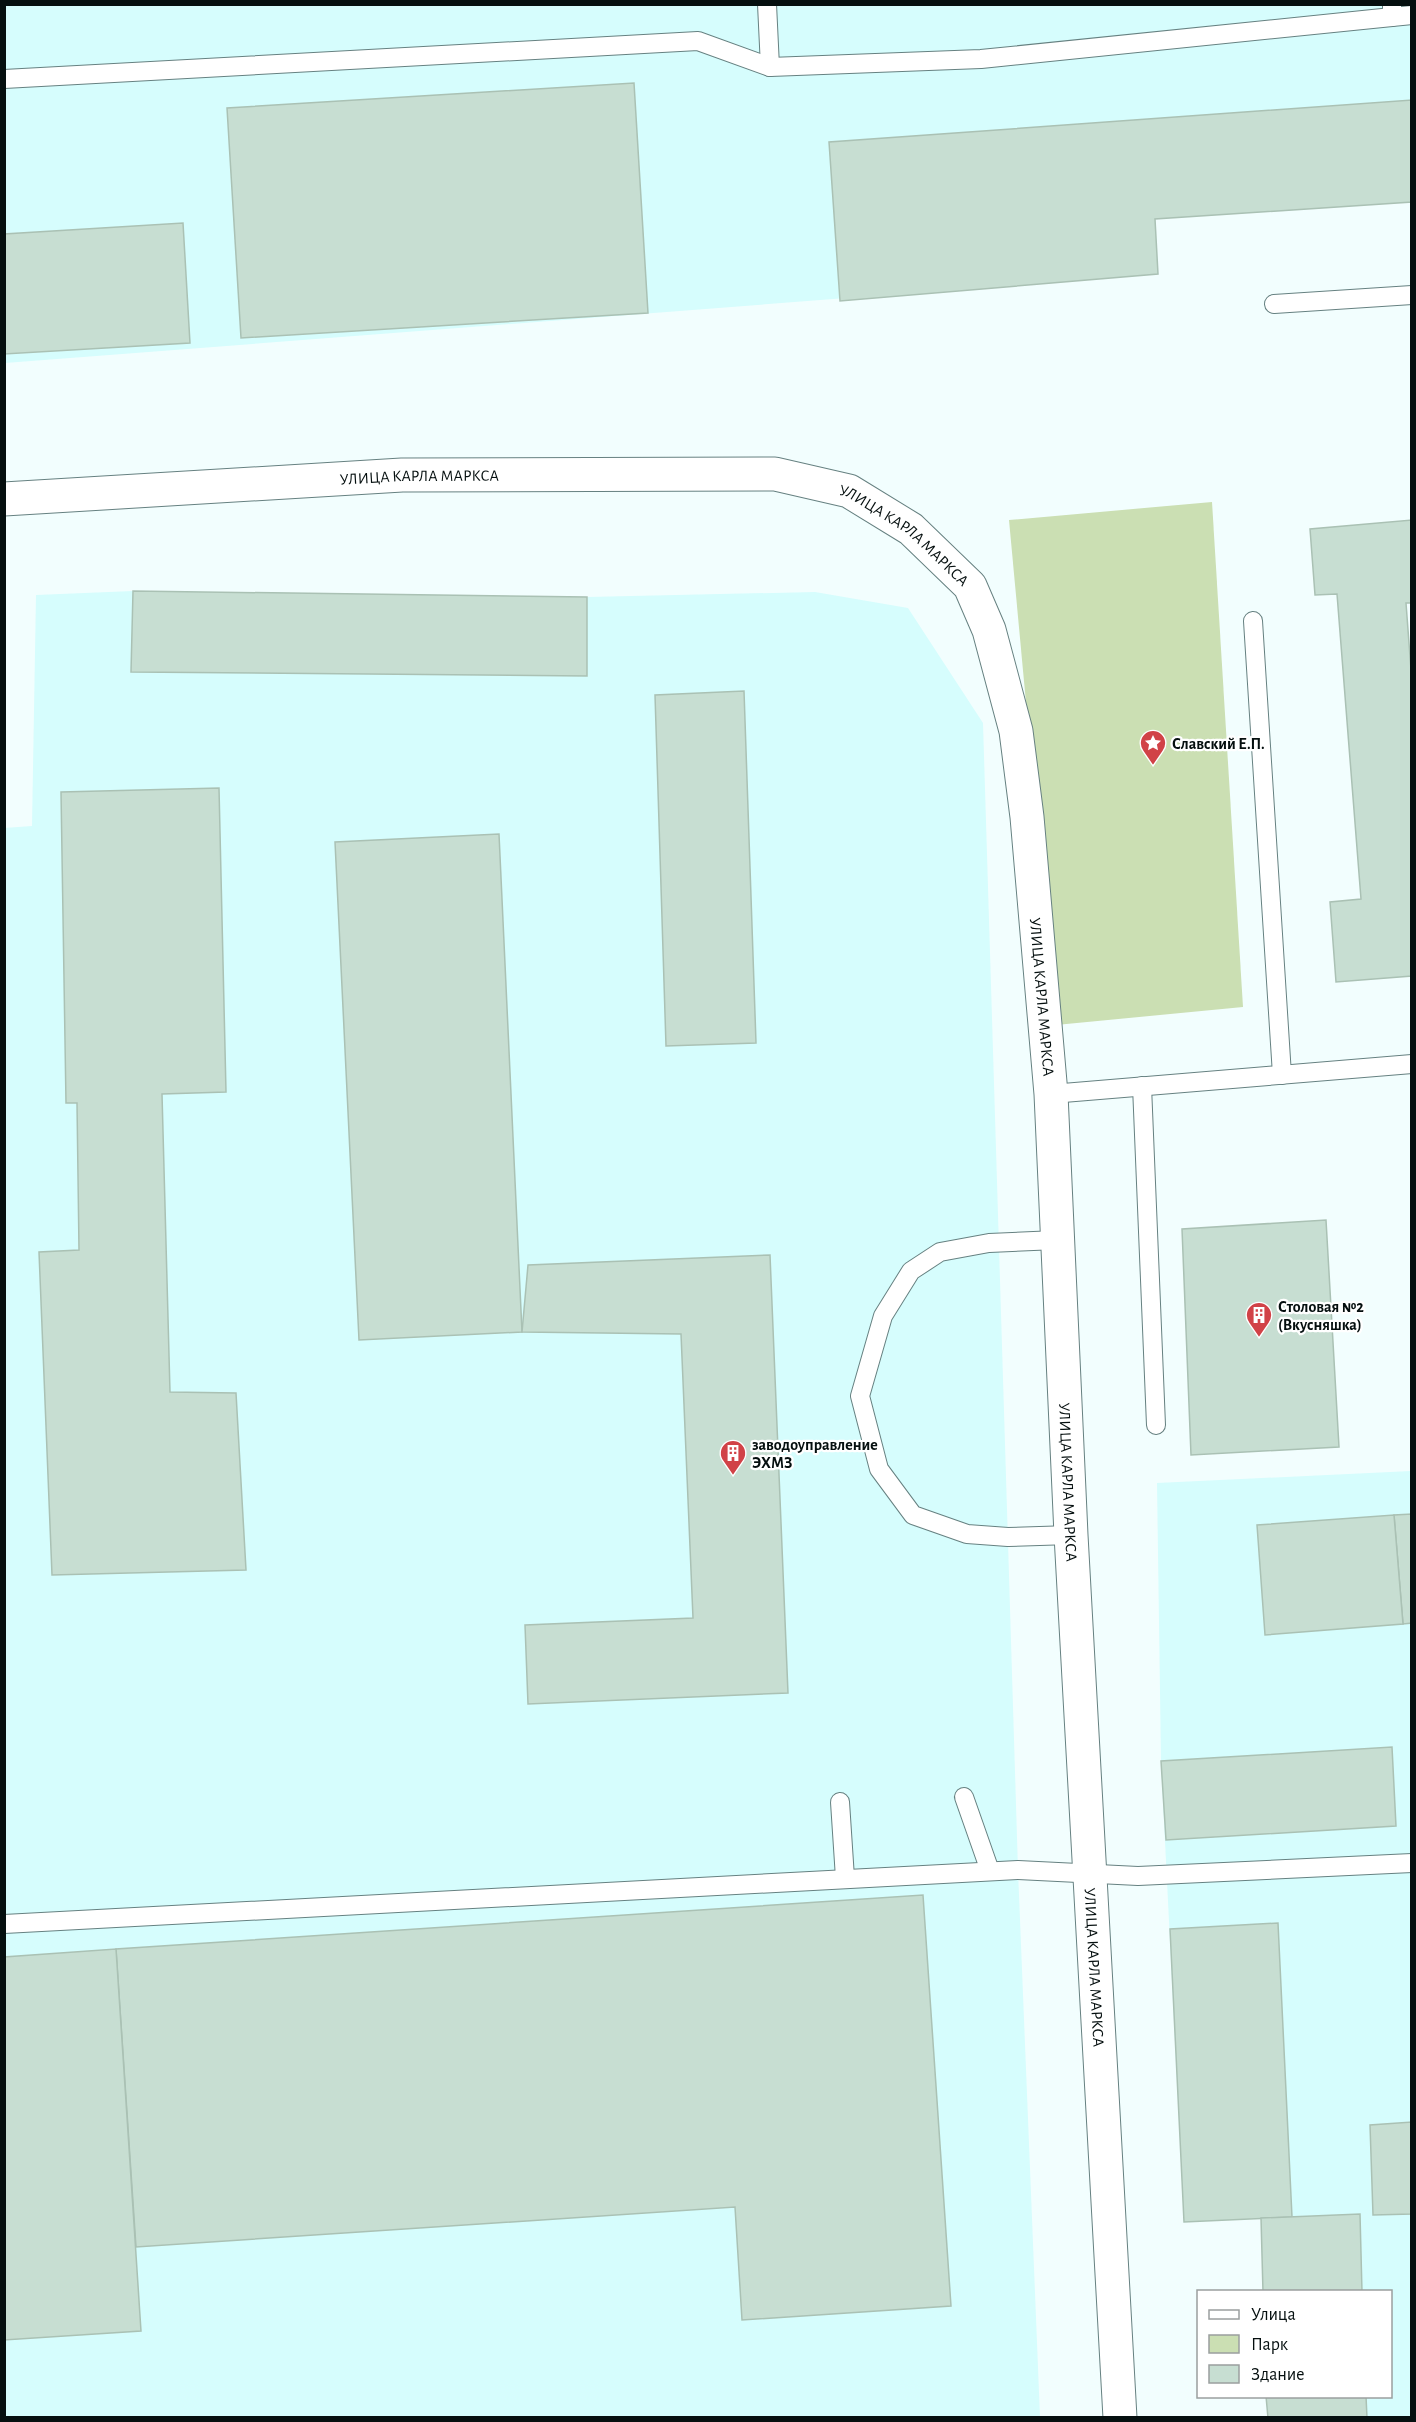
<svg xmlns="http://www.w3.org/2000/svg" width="1416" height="2422" viewBox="0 0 1416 2422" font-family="'Alegreya Sans',sans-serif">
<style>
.built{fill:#d6fdfd}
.green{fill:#cbdfb3}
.building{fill:#c7ded2;stroke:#aac1b4;stroke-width:1.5}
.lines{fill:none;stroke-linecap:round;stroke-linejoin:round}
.lane-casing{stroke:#668181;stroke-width:20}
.secondary-casing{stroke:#668181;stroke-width:35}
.lane{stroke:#fff;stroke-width:18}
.secondary{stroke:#fff;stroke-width:33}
.labels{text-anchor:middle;stroke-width:4.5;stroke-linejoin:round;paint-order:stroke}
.street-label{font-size:16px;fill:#050f0f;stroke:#fff}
.poi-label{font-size:16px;font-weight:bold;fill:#050f0f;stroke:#fff;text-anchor:start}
</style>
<rect width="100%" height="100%" fill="#f2fefe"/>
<g class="built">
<polygon points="5,5 1411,5 1411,202 1155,219 1158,274 5,363"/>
<polygon points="133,591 587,597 815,592 908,608 983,723 1018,1870 1040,2417 5,2418 4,828 32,826 36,595"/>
<polygon points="1411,1471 1411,2417 1268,2417 1266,2397 1390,2396 1390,2292 1263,2291 1261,2218 1184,2222 1161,1761 1157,1483"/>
</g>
<polygon class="green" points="1212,502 1243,1007 1056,1025 1009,520"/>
<g class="building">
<polygon points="634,83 648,313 241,338 227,108"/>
<polygon points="1412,100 1412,202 1155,219 1158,274 840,301 829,142"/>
<polygon points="183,223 190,343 4,354 4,234"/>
<polygon points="1412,520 1412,603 1406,603 1412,683 1412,976 1336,982 1330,902 1361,899 1337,594 1315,595 1310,529"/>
<polygon points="133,591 587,597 587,676 131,672"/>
<polygon points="744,691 756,1043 666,1046 655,695"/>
<polygon points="219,788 226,1092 162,1094 170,1392 236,1393 246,1570 52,1575 39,1252 79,1250 77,1103 66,1103 61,792"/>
<polygon points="499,834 522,1332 359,1340 335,842"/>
<polygon points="1326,1220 1339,1447 1191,1455 1182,1229"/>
<polygon points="770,1255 788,1693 528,1704 525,1625 693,1618 681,1334 522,1332 528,1265"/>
<polygon points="1412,1514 1412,1623 1403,1624 1394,1515"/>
<polygon points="1394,1515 1403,1624 1265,1635 1257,1525"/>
<polygon points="1392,1747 1396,1826 1166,1840 1161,1761"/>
<polygon points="923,1895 951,2306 742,2320 735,2207 136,2247 116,1949"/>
<polygon points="1278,1923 1292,2217 1184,2222 1170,1929"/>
<polygon points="116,1949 141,2331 4,2340 4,1957"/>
<polygon points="1412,2122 1412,2214 1373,2215 1370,2125"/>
<polygon points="1360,2214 1362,2292 1263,2292 1261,2218"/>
<polygon points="1266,2396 1366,2396 1367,2418 1268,2418"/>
</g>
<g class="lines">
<g class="lane-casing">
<g id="lane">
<polyline points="767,4 770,67"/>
<polyline points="1392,6 1392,17 1412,15"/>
<polyline points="4,79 698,41 770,67 981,59 1392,17"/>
<polyline points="1274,304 1412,295"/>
<polyline points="1253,621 1282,1075"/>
<polyline points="1142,1086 1156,1425"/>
<polyline points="1051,1094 1412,1064"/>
<polyline points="1057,1240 989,1243 940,1252 911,1271 883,1316 860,1396 879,1469 913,1515 967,1534 1008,1537 1071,1535"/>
<polyline points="964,1797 990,1871"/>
<polyline points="840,1802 845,1878"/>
<polyline points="4,1924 1018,1870 1138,1876 1412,1863"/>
</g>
</g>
<g class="secondary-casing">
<g id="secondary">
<path id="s1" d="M4,499L402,475L775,474L849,491L911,529L970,586L989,630L1016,731L1027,817L1051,1094L1071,1535L1120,2418"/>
</g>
</g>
<use href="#lane" class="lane"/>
<use href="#secondary" class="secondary"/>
</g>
<defs>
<g id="sight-pin" transform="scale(1.35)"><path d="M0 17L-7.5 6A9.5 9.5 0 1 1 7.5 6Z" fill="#d14247" stroke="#fff"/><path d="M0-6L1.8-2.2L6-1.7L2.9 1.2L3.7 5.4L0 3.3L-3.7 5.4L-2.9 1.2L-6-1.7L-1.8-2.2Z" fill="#fff"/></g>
<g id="building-pin" transform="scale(1.35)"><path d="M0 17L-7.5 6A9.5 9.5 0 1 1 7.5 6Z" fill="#d14247" stroke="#fff"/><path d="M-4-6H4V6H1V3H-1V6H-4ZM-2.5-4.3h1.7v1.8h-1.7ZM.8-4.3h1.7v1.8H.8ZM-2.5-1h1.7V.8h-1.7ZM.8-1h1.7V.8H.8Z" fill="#fff"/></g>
</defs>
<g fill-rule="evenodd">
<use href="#sight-pin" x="1153" y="743"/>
<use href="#building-pin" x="1259" y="1315"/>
<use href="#building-pin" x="733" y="1453"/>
</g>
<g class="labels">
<g class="street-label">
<text dy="6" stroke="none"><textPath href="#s1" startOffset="416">УЛИЦА КАРЛА МАРКСА</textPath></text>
<text dy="6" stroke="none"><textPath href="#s1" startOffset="918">УЛИЦА КАРЛА МАРКСА</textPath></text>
<text dy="6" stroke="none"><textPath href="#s1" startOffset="1422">УЛИЦА КАРЛА МАРКСА</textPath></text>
<text dy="6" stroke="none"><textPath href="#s1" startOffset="1908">УЛИЦА КАРЛА МАРКСА</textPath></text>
<text dy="6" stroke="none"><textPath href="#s1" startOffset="2394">УЛИЦА КАРЛА МАРКСА</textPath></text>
</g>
<g class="poi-label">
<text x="1172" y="749">Славский Е.П.</text>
<text x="1278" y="1312">Столовая №2<tspan x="1278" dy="18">(Вкусняшка)</tspan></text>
<text x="752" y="1450">заводоуправление<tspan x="752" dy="18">ЭХМЗ</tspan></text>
</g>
</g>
<rect width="1416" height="2422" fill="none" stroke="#050f0f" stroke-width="12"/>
<rect x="1197" y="2290" width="195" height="108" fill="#ffffff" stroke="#9b9f9f" stroke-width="1.5"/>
<rect x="1209" y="2310" width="30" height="9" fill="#ffffff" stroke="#9b9f9f" stroke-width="1.5"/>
<text x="1251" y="2320" font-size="18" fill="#050f0f">Улица</text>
<rect x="1209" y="2335" width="30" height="18" fill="#cbdfb3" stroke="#9b9f9f" stroke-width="1.5"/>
<text x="1251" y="2350" font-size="18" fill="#050f0f">Парк</text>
<rect x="1209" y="2365" width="30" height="18" fill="#c7ded2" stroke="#9b9f9f" stroke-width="1.5"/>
<text x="1251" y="2380" font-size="18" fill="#050f0f">Здание</text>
</svg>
